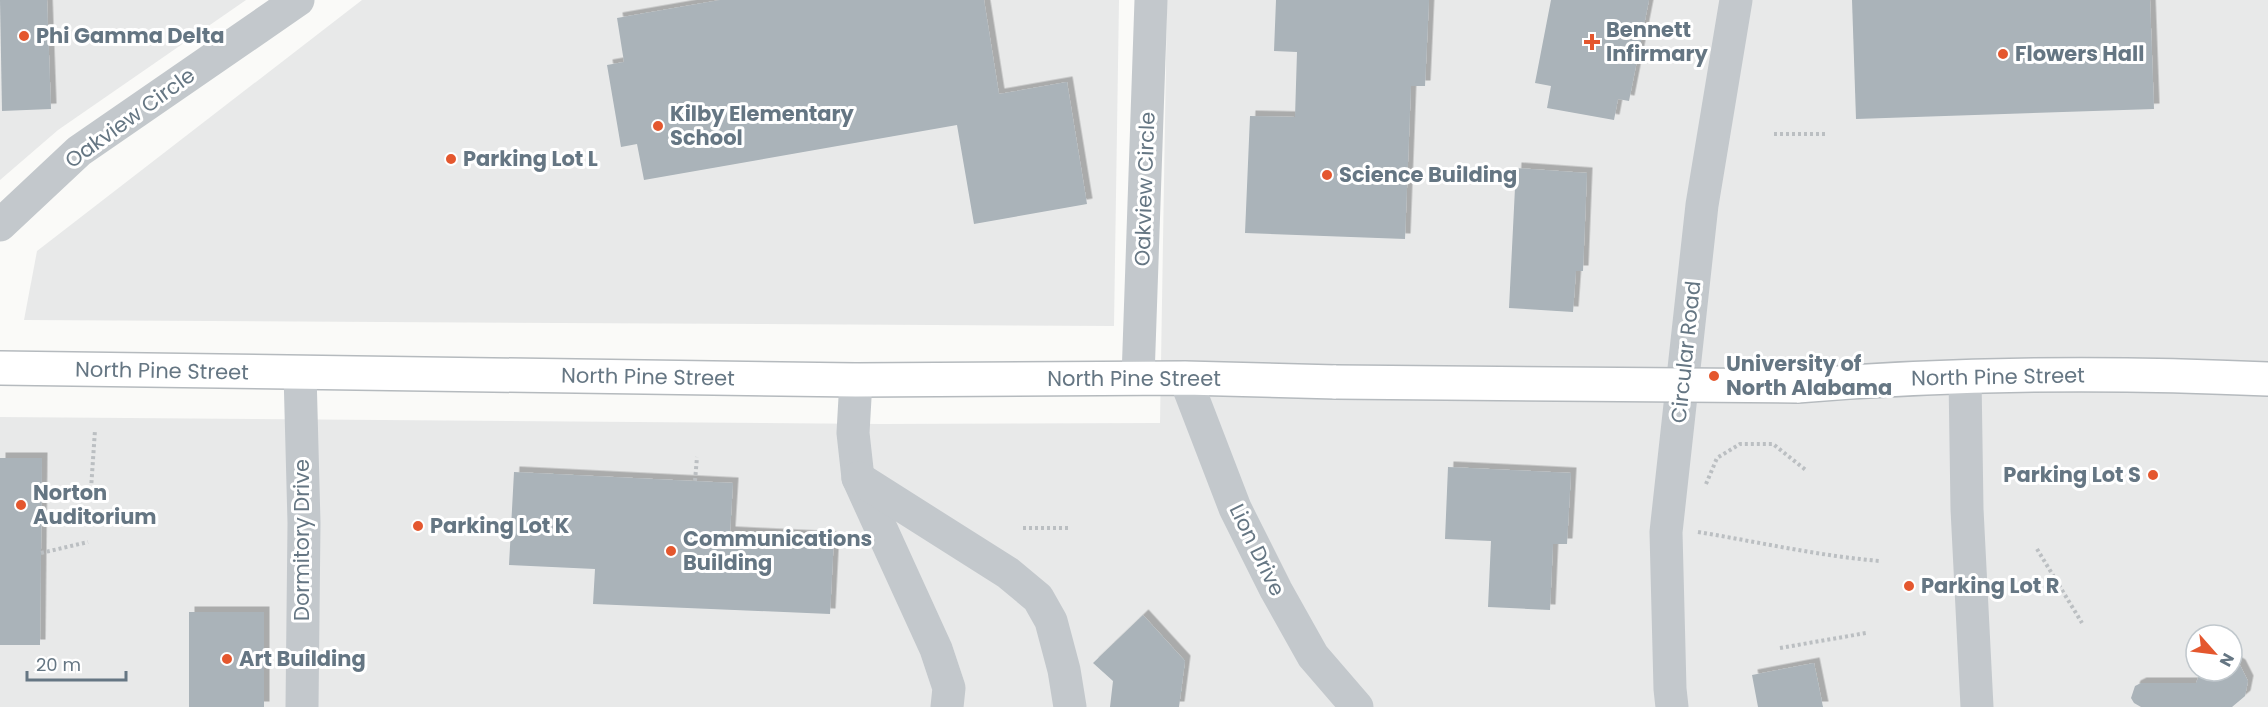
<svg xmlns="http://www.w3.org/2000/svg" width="2268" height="707" viewBox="0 0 2268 707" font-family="Poppins,sans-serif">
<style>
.built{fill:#e8e9e9;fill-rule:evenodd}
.building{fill:#aab3b9;filter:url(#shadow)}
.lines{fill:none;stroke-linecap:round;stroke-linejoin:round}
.major-casing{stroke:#b5babe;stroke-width:36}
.path{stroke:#bbbfc2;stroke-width:4;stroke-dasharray:3 3;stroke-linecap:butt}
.minor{stroke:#c3c8cc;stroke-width:33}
.major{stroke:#fff;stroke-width:33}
.major-bridge-casing{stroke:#b5babe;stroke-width:36;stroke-linecap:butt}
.major-bridge{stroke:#fff;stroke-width:33}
.poi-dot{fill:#e4572e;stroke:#fff;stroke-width:2}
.labels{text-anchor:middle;stroke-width:6;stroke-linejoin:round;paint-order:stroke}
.poi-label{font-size:21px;font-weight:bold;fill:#657683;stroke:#fff;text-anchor:start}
.street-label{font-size:21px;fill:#657683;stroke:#fff}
</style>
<defs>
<filter id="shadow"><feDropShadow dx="5.5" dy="-5.5" stdDeviation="0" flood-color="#0004"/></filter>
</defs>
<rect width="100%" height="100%" fill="#fafaf8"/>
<g class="built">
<polygon points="0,0 246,0 58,130 0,180"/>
<polygon points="362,0 1119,0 1114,326 24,320 37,251"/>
<path d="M1167,0H2268V707H0V417L882,424L1160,423ZM2196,635H2232V671H2196Z"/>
</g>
<g class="building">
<polygon points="0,0 47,0 51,109 2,111"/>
<polygon points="720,0 984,0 999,94 1067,82 1087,204 974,224 957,125 644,180 637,144 621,147 607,65 624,62 617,18"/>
<polygon points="1276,0 1429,0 1425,86 1411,86 1405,239 1245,233 1250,116 1295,117 1297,52 1274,51"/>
<polygon points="1551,0 1649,0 1629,101 1618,99 1614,120 1547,108 1551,86 1535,83"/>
<polygon points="1852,0 2150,0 2154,109 1856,119"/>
<polygon points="1516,168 1587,173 1583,271 1576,271 1573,312 1509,308"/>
<polygon points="0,458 42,458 40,645 0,645"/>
<polygon points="1448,467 1571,473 1567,544 1553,544 1550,610 1488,607 1491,541 1445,539"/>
<polygon points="514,472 733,483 730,532 834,537 830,614 593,604 595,569 509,565"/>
<rect x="189" y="612" width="75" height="95"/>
<polygon points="1143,615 1185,661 1179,707 1110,707 1113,681 1093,663"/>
<polygon points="2232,660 2240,665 2248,681 2245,696 2232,707 2141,707 2134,703 2131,698 2135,686 2141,683 2196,683 2201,671 2232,671"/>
<polygon points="1814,663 1823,707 1758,707 1752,675"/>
</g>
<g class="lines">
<g class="major-casing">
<g id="major">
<polyline points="0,368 856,380 1185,378 1336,382"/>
<path d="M1797,386C1954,373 2111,372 2268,379"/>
</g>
</g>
<g class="path">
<polyline points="1774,134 1825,134"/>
<polyline points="695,481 697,457"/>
<polyline points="1706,484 1717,458 1740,444 1773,444 1807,471"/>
<polyline points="91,489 95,430"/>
<polyline points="1023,528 1068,528"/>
<path d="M1698,532C1759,542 1819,556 1880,561"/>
<polyline points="2037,549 2082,623"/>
<polyline points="41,553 88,542"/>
<polyline points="1780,648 1866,633"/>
</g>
<g class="minor">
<polyline points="0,225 79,151 298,0"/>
<polyline points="300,373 304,523 302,707"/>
<polyline points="1965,377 1967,509 1977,707"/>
<polyline points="1138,378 1151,0"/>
<polyline points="1185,378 1235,508 1276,590 1313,656 1357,707"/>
<polyline points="856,380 853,433 858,478 936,649 949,688 947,707"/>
<polyline points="858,478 1008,573 1038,598 1051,621 1064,670 1070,707"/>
<polyline points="1672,707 1670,689 1666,532 1702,205 1736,0"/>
</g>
<use href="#major" class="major"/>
<g class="major-bridge-casing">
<polyline id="major-bridge" points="1336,382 1797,386"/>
</g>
<use href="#major-bridge" class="major-bridge"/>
</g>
<g class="poi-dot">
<circle cx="24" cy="36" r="6"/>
<path d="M1589 33h6v6h6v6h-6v6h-6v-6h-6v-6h6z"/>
<circle cx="2003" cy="54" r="6"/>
<circle cx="658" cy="126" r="6"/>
<circle cx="451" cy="159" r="6"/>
<circle cx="1327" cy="175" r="6"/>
<circle cx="1714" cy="376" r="6"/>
<circle cx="2153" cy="475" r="6"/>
<circle cx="21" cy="505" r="6"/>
<circle cx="418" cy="526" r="6"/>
<circle cx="671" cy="551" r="6"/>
<circle cx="1909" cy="586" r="6"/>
<circle cx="227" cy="659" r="6"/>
</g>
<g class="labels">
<g class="poi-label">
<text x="1606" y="37">Bennett<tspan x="1606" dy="24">Infirmary</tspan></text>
<text x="36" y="43">Phi Gamma Delta</text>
<text x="2015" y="61">Flowers Hall</text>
<text x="670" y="121">Kilby Elementary<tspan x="670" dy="24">School</tspan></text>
<text x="463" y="166">Parking Lot L</text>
<text x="1339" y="182">Science Building</text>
<text x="1726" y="371">University of<tspan x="1726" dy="24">North Alabama</tspan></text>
<text x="2141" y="482" text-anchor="end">Parking Lot S</text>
<text x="33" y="500">Norton<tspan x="33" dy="24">Auditorium</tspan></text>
<text x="430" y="533">Parking Lot K</text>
<text x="683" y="546">Communications<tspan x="683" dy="24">Building</tspan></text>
<text x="1921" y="593">Parking Lot R</text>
<text x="239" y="666">Art Building</text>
</g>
<g class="street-label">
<text transform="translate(130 118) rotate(-36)" y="7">Oakview Circle</text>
<text transform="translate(1145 189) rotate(-88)" y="7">Oakview Circle</text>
<text transform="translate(1686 352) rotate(-84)" y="7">Circular Road</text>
<text transform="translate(162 371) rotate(1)" y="7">North Pine Street</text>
<text transform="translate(648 377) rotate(1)" y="7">North Pine Street</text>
<text transform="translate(1998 377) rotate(-1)" y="7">North Pine Street</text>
<text x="1134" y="386">North Pine Street</text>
<text transform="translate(302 540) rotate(-90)" y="7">Dormitory Drive</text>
<text transform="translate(1257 550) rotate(64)" y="7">Lion Drive</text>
</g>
</g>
<g transform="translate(2214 653) rotate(118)"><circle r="28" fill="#ffffff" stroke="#c1c8cd" stroke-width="1.5"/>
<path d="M0-4.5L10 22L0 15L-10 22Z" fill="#e4572e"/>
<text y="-9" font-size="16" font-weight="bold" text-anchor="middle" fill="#657683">N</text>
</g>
<path d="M27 671v9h99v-9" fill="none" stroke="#657683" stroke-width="3"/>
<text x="36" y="671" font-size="18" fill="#657683" stroke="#ffffff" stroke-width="4.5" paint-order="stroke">20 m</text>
</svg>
